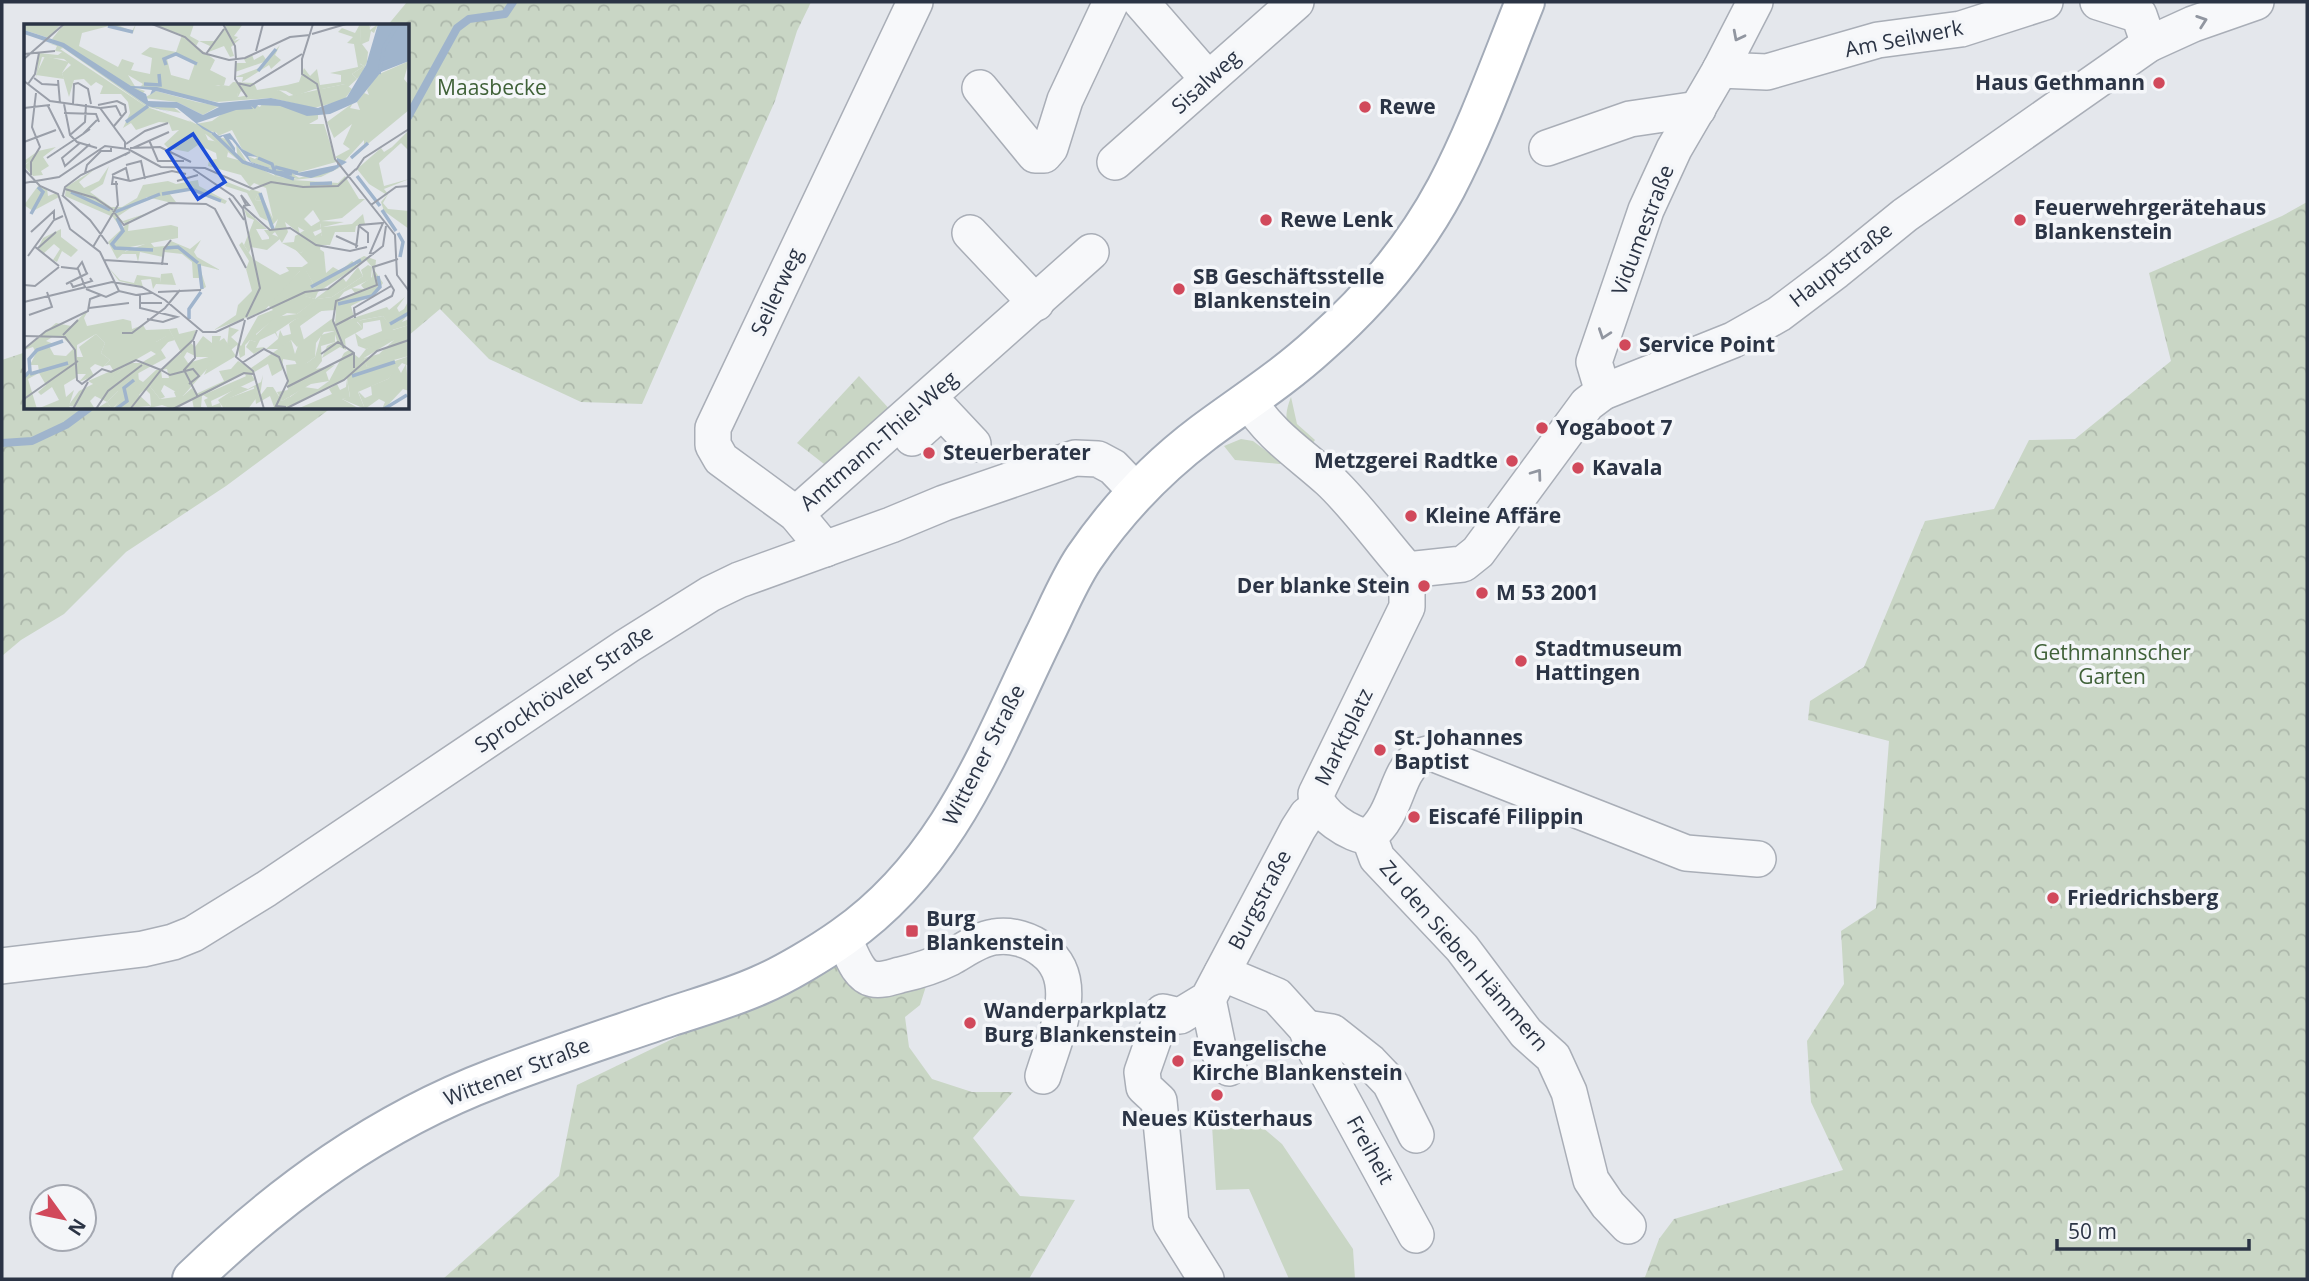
<svg xmlns="http://www.w3.org/2000/svg" width="2309" height="1281" viewBox="0 0 2309 1281" font-family="'Open Sans',sans-serif">
<style>
.grass{fill:#c9d6c5}
.forest{fill:url(#forest-crowns)}
.lines{fill:none;stroke-linecap:round;stroke-linejoin:round}
.stream{stroke:#9fb4cc;stroke-width:8}
.minor-casing{stroke:#a9aeb7;stroke-width:38}
.major-casing{stroke:#a3abb8;stroke-width:42}
.minor{stroke:#f7f8fa;stroke-width:35}
.major{stroke:#fff;stroke-width:38}
.oneway{stroke:#9196a0}
.poi-dot{fill:#d1495b;stroke:#f4f6f9;stroke-width:2.5}
.labels{text-anchor:middle;stroke-width:7;stroke-linejoin:round;paint-order:stroke}
.street-label{font-size:21px;fill:#2b3445;stroke:#f4f6f9}
.poi-label{font-size:21px;font-weight:bold;fill:#2b3445;stroke:#f4f6f9;text-anchor:start}
.park-label{font-size:21px;fill:#3f6138;stroke:#f4f6f9}
.inset-river{fill:none;stroke:#9fb4cc;stroke-width:3.5}
.inset-road{fill:none;stroke:#9a9fa9;stroke-width:2}
.view{fill:#1d4ed8;fill-opacity:0.15;stroke:#1d4ed8;stroke-width:3.5}
.inset-edge{fill:none;stroke:#2b3445;stroke-width:3.5}
</style>
<defs>
<pattern id="forest-crowns" width="20" height="18" patternUnits="userSpaceOnUse" patternTransform="scale(1.75)"><rect width="20" height="18" fill="#c9d6c5"/><path d="M2 6a3 3 0 1 1 6 0M12 15a3 3 0 1 1 6 0" fill="none" stroke="#adb8ab"/></pattern>
</defs>
<rect width="100%" height="100%" fill="#e4e7ec"/>
<g class="grass">
<path d="M1291,397L1297,424L1315,440L1310,447C1290,429 1280,425 1291,397Z"/>
<polygon points="1241,439 1253,441 1281,462 1280,464 1235,460 1224,446"/>
<polygon points="1211,1109 1247,1114 1282,1144 1353,1249 1355,1279 1289,1279 1249,1189 1216,1190"/>
</g>
<g class="forest">
<polygon points="407,2 811,2 797,31 775,101 642,404 581,402 489,359 440,309 408,336 408,26 387,26"/>
<polygon points="2307,202 2307,1279 1636,1279 1645,1277 1659,1239 1674,1219 1843,1170 1811,1102 1807,1041 1844,984 1841,931 1876,908 1889,741 1808,720 1810,701 1864,667 1925,521 1994,509 2029,440 2075,439 2171,361 2149,273 2282,216"/>
<polygon points="26,352 26,408 331,408 226,486 126,552 64,614 21,640 2,656 2,360"/>
<polygon points="859,376 894,414 837,464 824,464 797,443"/>
<polygon points="832,962 880,992 927,983 920,1005 905,1017 909,1047 932,1079 972,1092 1013,1092 973,1138 1020,1196 1075,1200 1029,1279 443,1279 559,1176 577,1085"/>
</g>
<g class="lines">
<g class="stream">
<polyline points="408,117 457,28 469,19 505,14 513,2"/>
<polyline points="2,443 32,441 66,425 89,408"/>
</g>
<g class="minor-casing">
<g id="minor">
<polyline points="1141,2 1208,79"/>
<polyline points="2098,2 2139,15 2149,44"/>
<polyline points="1720,70 1767,72 1878,40 1961,29 2045,2"/>
<polyline points="980,88 1035,155 1044,155 1050,148 1065,100 1111,2"/>
<polyline points="1547,148 1630,119 1698,109"/>
<polyline points="1115,162 1296,2"/>
<polyline points="970,233 1036,303"/>
<polyline points="1603,392 1594,362 1646,210 1674,149 1720,70 1755,2"/>
<path d="M1248,400C1272,437 1298,452 1329,480C1356,505 1382,542 1407,570"/>
<polyline points="912,438 942,411 973,444"/>
<polyline points="796,514 1091,252"/>
<polyline points="825,549 796,514 721,459 713,445 713,428 915,2"/>
<polyline points="1407,570 1463,564 1478,552 1587,404 1603,392 1733,340 1779,314 1836,271 1905,215 2149,44 2193,24 2256,2"/>
<path d="M1407,570V607L1316,794C1316,813 1352,837 1369,836C1397,814 1395,777 1416,759C1421,755 1427,754 1432,753L1686,853L1758,859"/>
<polyline points="1369,836 1377,858 1462,948 1526,1033 1553,1057 1569,1092 1591,1180 1608,1205 1628,1226"/>
<path d="M843,937C850,950 857,976 873,979C881,981 892,977 900,975C918,971 934,966 950,958C963,951 979,939 994,937C1011,934 1031,940 1044,951C1083,980 1054,1039 1043,1076"/>
<polyline points="2,966 143,949 173,942 193,934 266,889 627,646 710,594 739,580 891,525 944,503 1075,458 1098,459 1113,467 1137,492"/>
<polyline points="1222,973 1277,996 1306,1028 1314,1048 1416,1235"/>
<polyline points="1208,999 1219,1052 1229,1068"/>
<polyline points="1306,1028 1332,1032 1370,1062 1390,1083 1416,1135"/>
<polyline points="1206,1279 1171,1223 1159,1101 1144,1087 1142,1072 1163,1012 1180,1016 1208,999 1298,829 1307,815 1318,807"/>
</g>
</g>
<g class="major-casing">
<path id="major" d="M192,1279C281,1193 379,1122 495,1078C552,1056 611,1037 669,1017C699,1007 731,998 760,985C784,975 822,952 843,937C949,863 990,747 1044,636C1057,610 1068,582 1084,558C1116,511 1158,467 1203,433C1242,404 1283,378 1319,345C1369,301 1414,248 1446,188C1477,129 1500,64 1525,2"/>
</g>
<use href="#minor" class="minor"/>
<use href="#major" class="major"/>
</g>
<defs><path id="oneway-chevron" d="M-2-3.5L2.5 0L-2 3.5" fill="none" stroke-width="1.6" stroke-linecap="round" stroke-linejoin="round" transform="scale(1.75)"/></defs>
<g class="oneway">
<use href="#oneway-chevron" transform="translate(2202 21) rotate(-19)"/>
<use href="#oneway-chevron" transform="translate(1738 36) rotate(117)"/>
<use href="#oneway-chevron" transform="translate(1604 334) rotate(109)"/>
<use href="#oneway-chevron" transform="translate(1537 474) rotate(-54)"/>
</g>
<g class="poi-dot">
<circle cx="2159" cy="83" r="7"/>
<circle cx="1365" cy="107" r="7"/>
<circle cx="1266" cy="220" r="7"/>
<circle cx="2020" cy="220" r="7"/>
<circle cx="1179" cy="289" r="7"/>
<circle cx="1625" cy="345" r="7"/>
<circle cx="1542" cy="428" r="7"/>
<circle cx="929" cy="453" r="7"/>
<circle cx="1512" cy="461" r="7"/>
<circle cx="1578" cy="468" r="7"/>
<circle cx="1411" cy="516" r="7"/>
<circle cx="1424" cy="586" r="7"/>
<circle cx="1482" cy="593" r="7"/>
<circle cx="1521" cy="661" r="7"/>
<circle cx="1380" cy="750" r="7"/>
<circle cx="1414" cy="817" r="7"/>
<circle cx="2053" cy="898" r="7"/>
<rect x="905" y="924" width="14" height="14" rx="3.5"/>
<circle cx="970" cy="1023" r="7"/>
<circle cx="1178" cy="1061" r="7"/>
<circle cx="1217" cy="1095" r="7"/>
</g>
<g class="labels">
<g class="street-label">
<text transform="translate(1904 39) rotate(-11)" y="7">Am Seilwerk</text>
<text transform="translate(1206 82) rotate(-42)" y="7">Sisalweg</text>
<text transform="translate(1643 230) rotate(-69)" y="7">Vidumestraße</text>
<text transform="translate(1841 265) rotate(-38)" y="7">Hauptstraße</text>
<text transform="translate(777 292) rotate(-65)" y="7">Seilerweg</text>
<text transform="translate(879 441) rotate(-41)" y="7">Amtmann-Thiel-Weg</text>
<text transform="translate(564 689) rotate(-34)" y="7">Sprockhöveler Straße</text>
<text transform="translate(1344 737) rotate(-64)" y="7">Marktplatz</text>
<text transform="translate(984 755) rotate(-63)" y="7">Wittener Straße</text>
<text transform="translate(1260 900) rotate(-62)" y="7">Burgstraße</text>
<text transform="translate(1464 956) rotate(49)" y="7">Zu den Sieben Hämmern</text>
<text transform="translate(517 1072) rotate(-21)" y="7">Wittener Straße</text>
<text transform="translate(1370 1150) rotate(61)" y="7">Freiheit</text>
</g>
<g class="poi-label">
<text x="2145" y="90" text-anchor="end">Haus Gethmann</text>
<text x="1379" y="114">Rewe</text>
<text x="2034" y="215">Feuerwehrgerätehaus<tspan x="2034" dy="24">Blankenstein</tspan></text>
<text x="1280" y="227">Rewe Lenk</text>
<text x="1193" y="284">SB Geschäftsstelle<tspan x="1193" dy="24">Blankenstein</tspan></text>
<text x="1639" y="352">Service Point</text>
<text x="1556" y="435">Yogaboot 7</text>
<text x="943" y="460">Steuerberater</text>
<text x="1498" y="468" text-anchor="end">Metzgerei Radtke</text>
<text x="1592" y="475">Kavala</text>
<text x="1425" y="523">Kleine Affäre</text>
<text x="1410" y="593" text-anchor="end">Der blanke Stein</text>
<text x="1496" y="600">M 53 2001</text>
<text x="1535" y="656">Stadtmuseum<tspan x="1535" dy="24">Hattingen</tspan></text>
<text x="1394" y="745">St. Johannes<tspan x="1394" dy="24">Baptist</tspan></text>
<text x="1428" y="824">Eiscafé Filippin</text>
<text x="2067" y="905">Friedrichsberg</text>
<text x="926" y="926">Burg<tspan x="926" dy="24">Blankenstein</tspan></text>
<text x="984" y="1018">Wanderparkplatz<tspan x="984" dy="24">Burg Blankenstein</tspan></text>
<text x="1192" y="1056">Evangelische<tspan x="1192" dy="24">Kirche Blankenstein</tspan></text>
<text x="1217" y="1126" text-anchor="middle">Neues Küsterhaus</text>
</g>
<g class="park-label">
<text x="492" y="95">Maasbecke</text>
<text x="2112" y="660">Gethmannscher<tspan x="2112" dy="24">Garten</tspan></text>
</g>
</g>
<g transform="translate(24 24)">
<rect width="385" height="385" fill="#e4e7ec"/>
<path d="M0,0H37L25,14L0,6ZM40,0H91L108,7L112,0L109,9L85,2L58,9L55,22L94,43L98,35L110,39L107,46L126,50L128,34L117,30L126,23L152,28L158,11L127,0H170L166,12L175,17L172,22L191,36L186,46L202,54L200,61H191L205,63L212,59L214,73L255,66L265,72L321,60L328,65L320,76L290,84L247,74L193,78L116,63L119,60L104,51L112,64L121,67L118,70L28,15ZM152,31L171,39L165,56L147,51L143,35ZM337,0H345L346,6L354,0L350,9L347,7L345,17L338,20L344,28L343,38L337,51L333,55L328,50L340,42L335,39ZM24,19L38,22L124,82H148L157,89L123,83L39,24L31,27L33,22ZM385,37L380,55L385,61V86L340,123V116L319,139L311,133L326,125L319,120L328,100L310,114L303,98L329,79L326,84L336,86L333,78L340,69L345,71L343,66L353,51ZM132,67L173,78L195,82L179,91L153,78L120,74ZM239,78L282,87L283,92L294,87V95L285,100H300L312,138L269,150L277,155L251,152L245,144L227,138L224,132L231,135L233,133L218,125L208,106L194,112L193,109L183,106L193,113L203,115L214,136L164,96L172,100L188,97L208,83L219,80L225,85L227,79L236,83ZM203,158L234,170L231,176L239,177L244,197L236,193L223,169L201,162ZM220,185L243,205H232L238,216L245,215V209L257,214L243,226L227,223L225,229L220,221L230,196L223,193ZM296,197L320,198L299,203L296,199L297,205L289,208L291,212L298,208L296,226L285,220L277,229L258,219L270,218L271,212ZM177,216L170,228L173,233L196,246L175,241L182,263L177,266V254H169L168,238L158,230L140,228L139,233L116,228L114,238L112,230H95L126,218L130,223L141,222L147,217L166,225ZM340,232L352,236L351,247L359,259L352,269L327,282L330,293L311,300L312,286L297,287L276,302L280,316L273,323L267,316L257,325H242L254,315L256,306L259,312L267,310L265,300L270,296L331,269L327,264L340,265L337,261L348,253L349,244L342,236L334,242L331,237ZM84,243L96,256L110,259L113,251L137,254L136,259L137,250L148,249L152,261L132,260L129,265L127,255L117,256L119,263L95,257ZM334,243L339,252L308,273L293,275L273,290L263,289L244,300L232,310V318L226,316L221,321V331L216,334L213,321L207,326L203,322L205,303L215,306L207,313L217,322L234,292L249,286L243,280L276,247L282,246L289,259L287,264H292L281,272L291,275L319,254L322,258ZM359,292L369,306L385,301V332L343,343L340,334L355,330L370,316L342,325L334,322L331,309L338,315L358,307L356,296L339,299V305L333,297ZM153,304L155,310L172,306L167,319L171,323L179,312L188,319V312H197L195,319L173,333L163,328L160,333L164,339L188,332L190,337L159,372L140,361L137,367L141,373L136,375L125,361L115,371L127,382L89,385L114,355L119,358L132,346H137L138,354H145L143,345L137,346L157,329L145,305ZM311,307V318L297,322L298,337L292,345L311,341L302,348L305,357L287,360L258,377L253,368L264,366L262,341L283,339L291,333L297,311ZM72,310L81,319L77,329L86,336L79,343L71,340L66,344L70,352L55,358L62,350H53V333H59L55,323ZM144,311L146,316L137,326L142,334L91,362L95,366L83,378L88,385H72L83,378L71,372L66,377L71,385L44,382L55,367L73,358L76,363L106,339H117L132,330V318ZM382,340L385,367L379,365L364,381L382,372L358,385L361,378L355,375L341,385L334,367L341,374L348,371L347,362L364,355L373,342L377,349ZM227,350L231,356L187,377L188,382L196,379L198,385H184L180,376L184,374L179,371ZM323,355L326,374L318,375L336,385H273L308,370L305,365L313,360L316,366L322,363ZM232,364L234,372L224,385H200L205,374Z" fill="#c9d6c5" fill-rule="evenodd"/>
<path d="M203,0H219L210,12L214,13L210,17L216,15L207,23L210,32L206,33L200,22L182,29L186,22L175,17H190ZM336,0L344,4L348,0L339,14L337,1L336,40L340,42L328,50L333,55L321,66V60L298,65L303,68L291,65L271,72L262,67L253,66L261,73L252,68L223,72L217,67L214,73L211,60L205,65L191,60L205,62L209,58L230,59L233,66L263,61L275,58L280,44L286,52L293,45L296,61L317,58V51L306,49L334,43L330,20L323,19L329,13L314,8L318,4L331,9ZM256,21L251,31L257,36L247,45L245,41L218,58L219,53H211L235,44ZM33,23L123,83L167,98L187,112L181,109L184,116L195,118L204,128L203,133L214,136L212,120L223,138L251,152L270,155L317,143L297,153L269,156L314,159L321,152L335,175H341L318,194L298,197L299,203L328,200L339,190L341,200L332,202L331,208H311L306,221H295L292,218L298,211L296,197L289,186L280,195L289,204L281,207L274,203L276,210L261,198L264,208L258,219L251,208L245,213L240,206H250L254,195L246,204L239,177L231,176L234,170H224L227,165L236,168L249,195L242,164L230,159L226,163L217,151L184,142L185,136L193,135L192,129L174,121L164,128L144,124L140,120L155,106L148,107L145,99L135,98L112,106L107,99L99,104L106,89L104,78L97,70H76L79,62L72,58L67,62L60,55L50,56L45,73L38,49L47,41L40,35L18,33L12,54L15,29L34,31L38,28L31,27ZM385,106V127L377,119L355,139L360,162L385,155L360,165L364,170L359,179L364,185L385,187V218V205L360,187L357,178L363,171L345,160L333,145L357,124L360,128L368,123ZM32,123L19,133L25,142L17,147L19,151L9,152L0,142L6,137L0,141V137L14,127ZM85,142L79,160L66,168L87,183H98L113,174L119,161L144,157L152,160L174,156L175,162L203,177L201,180L166,166L145,169L152,178L148,179L123,173L93,193L99,197L127,188L105,197L104,207L147,201L154,203V214L106,223L93,235L84,218L103,200L95,196L96,203L89,193L41,172L42,163L71,145L55,158L60,164L75,157ZM14,162L23,165L24,172L32,169L35,173L9,187L0,181ZM37,205V213L54,226L47,233L38,227L33,238L29,236L36,225L30,220L19,230L14,224L19,214ZM218,218L229,235L256,251L265,247L262,243H278L284,239L268,222L277,229L285,218L300,228L302,249L309,243L316,247L328,237L334,242L294,268L291,275L280,272L292,264L286,263L289,259L282,247H276L240,287L190,306L212,291L214,281L228,267L222,245L225,237L215,221ZM344,241L348,243L347,255L320,268L307,284L270,296L252,308L254,314L251,309L236,316L232,324L241,323L230,330L222,323L226,316L232,318L231,312L251,293L273,290L292,275L308,273L339,252L337,246ZM381,273L373,284L375,288L380,285L385,276V289L378,298L385,295V301L368,306L359,292L337,296L333,298L339,305L321,315L322,326L316,323L298,334L303,322L313,317L310,307L300,308L292,319L291,333L283,339L274,343L271,337L259,335L258,346L248,352L244,340L222,353L221,349L178,372L177,383L184,385H170L168,375L149,385L138,381L122,385L127,382L126,370L122,366L113,369L125,361L136,375L152,373L150,368L155,365L159,372L168,364L172,370L200,357L195,347L207,345L214,337L227,344L267,316L271,330L275,319L309,294L311,300L363,283L365,286ZM65,285L60,294L63,302L99,295L107,297L108,305L119,301L122,306L145,305L151,316L144,318L143,312L132,318V330L127,327L106,339L76,364L64,357L89,346L86,341L80,342L86,336L77,329L81,319L72,310L53,321V353L40,361L42,373L50,366L45,382L48,385H0V351L15,347L14,341H6L12,329L9,323L0,326L32,299L47,302ZM30,312L38,313L50,324L42,332L30,331L25,322L30,320L22,317ZM15,349L22,361L14,368L17,371L28,363L35,376L13,385L4,355ZM200,314L212,332L180,351L188,333H171ZM363,315L370,316L340,334L343,343L367,332L371,337L385,332V342L378,339L364,355L334,368L341,385L318,375L326,373L323,354L260,385H246L250,383L246,372L232,380L230,363L206,374L200,385L194,376L215,362L224,365L237,358L239,351L236,372L243,363H249L258,377L265,373L263,363L266,373L280,363L294,365L305,357L320,329L325,326L335,334L342,325ZM114,345L115,359L88,385L83,378L94,367L91,362Z" fill="#c9d6c5" fill-rule="evenodd"/>
<path d="M228,31L230,36L239,31L243,37L211,48V39H222L220,35ZM21,32L45,38L38,49L40,55L12,51Z" fill="#c9d6c5"/>
<path d="M354,0H385V37L357,48L333,78L306,90L283,92L256,82L234,81L231,85L227,82L229,85L212,86L173,99L195,112L206,109L218,125L234,133L224,132L227,138L246,144L242,146L226,138L208,116L205,115L211,124V129L199,112L196,114L179,105L153,84L129,83L149,89L124,82L38,23L0,10V6L40,19L107,62L133,63L195,79L247,74L294,84L323,73L342,41ZM110,64L128,66L126,71L132,67L195,83L179,91L153,78L124,77L122,70ZM313,134L323,138L309,147L287,154L268,150L313,141Z" fill="#9fb4cc" fill-rule="evenodd"/>
<path class="inset-river" d="M84,2L109,8M142,41L140,35L152,30L173,40M234,47L252,25M355,50L360,23L374,0M120,60L136,61L135,50M102,98L124,82M189,109L219,138L270,155M234,134L248,140L251,148L268,150M327,134L344,119M251,143L274,149M333,152L356,182M286,160L308,159M47,168L86,186M236,169L249,205M138,170L167,165L197,177M358,186L372,207M91,188L136,170M7,190L19,168L14,163M93,194L99,207L88,220L91,224L129,226M374,209L379,218L376,233M141,224L154,223L174,239M175,240L178,265M287,263L337,236M314,280L348,272L356,263L354,252M165,295V285L177,268M366,300L385,289M6,350L44,339M328,352L371,338M0,353L6,347L5,335L13,326L39,317M92,385L103,377L100,364L110,356M360,385L383,371"/>
<path class="inset-road" d="M128,0L161,13L179,29L205,36L221,34L266,13L286,11M199,0L211,22L212,35M289,0L278,35V50L293,60L311,135L371,211L373,251L385,267M288,10L322,0M232,27L239,0M0,30L31,27M182,30L200,5M0,35L40,0M212,35L211,55L223,73M10,54L18,60L35,61M34,56L36,79M0,57L26,77L76,84L101,118V124M213,59L226,62L278,30M4,60L11,50L15,29M40,80L46,111L53,118L73,124M49,80L50,60L54,59L64,65L67,80M74,81L93,77L101,81L102,88L90,102M24,82L40,114M0,84L26,81M77,84L92,82L97,92M40,89L72,90L75,98M66,105L59,110L73,96M46,111L61,98L62,80M125,116L134,137H160M0,118L32,106M56,119L38,134L41,142L66,120M102,120L121,107L144,99M106,124L136,123L167,138M109,124L145,108M23,134L59,110M102,141L117,137L121,155M0,145L16,162L34,170L46,205L76,228L95,267M169,145L209,172L219,185L236,264L222,293M332,146L340,134L385,105M61,149L63,141L77,127H87V122M7,151V138L16,123L8,103L12,69M88,151L102,144L105,157M153,157L174,151M0,159L35,153L81,122L104,125L137,143L181,144L229,165L247,158L279,163L314,162L332,145M94,160H88L89,153L106,157L148,147L162,150M41,165L71,174L89,186M38,171L66,196L84,220M39,171L41,163L57,151L106,128L101,131M205,174L220,196M347,181L372,163L385,162M219,182L246,206L266,204L292,221L326,227L343,223M219,182L224,181H225L217,171L222,181M89,187L100,201L145,179L182,180L191,185L222,244M335,201L359,199L346,229L350,230M335,202L344,209V219M7,208L30,187V195M312,212L334,222M10,222L35,242M69,223L94,181L92,157M332,224L335,201M13,225L32,208M4,232L30,196L39,192M80,236L144,240M138,241L140,225L147,216M37,243L54,245L61,263M53,245L58,238L63,250M46,257L49,263L68,257L66,254M42,260L64,249M0,261L11,262L35,243M62,264L88,258L118,263L141,276L179,308H192L220,295M62,265L82,273L95,267L112,271L127,269M134,268L177,266M116,271V284L153,293L139,298L123,295M0,278L62,263M116,279H138M65,284L105,279M5,291L28,283L23,268M331,294L330,284L367,262M223,295L281,268L304,265L359,222L362,202M221,296L212,333L229,347L240,385M312,301L368,272L370,266L361,251M98,309H108L141,284L156,266M39,311L54,296M0,312L41,313L51,326L53,356L58,360L78,345L87,348L112,336L137,346L169,316L173,306M170,317L171,334L160,346L174,373M320,324L309,297L312,277L353,261L349,243L374,235M0,325L22,307L64,287L66,275L77,271M297,330L314,318L330,329V344M218,339L240,325L255,333L264,357L252,382L262,383M263,363L330,329M0,375L54,337M107,384L137,346L146,351L169,345L175,352L165,360M49,385L64,358M72,385L84,367L118,341M149,385L220,349L229,350M261,385L320,356L353,327L385,316"/>
<path class="view" d="M169,110L201,158L174,175L143,127Z"/>
<rect width="385" height="385" class="inset-edge"/>
</g>
<rect width="2309" height="1281" fill="none" stroke="#2b3445" stroke-width="7"/>
<g transform="translate(63 1218) rotate(123)"><circle r="33" fill="#f4f6f9" stroke="#a4a8b1" stroke-width="2"/>
<path d="M0-5L12 26L0 18L-12 26Z" fill="#d1495b"/>
<text y="-10" font-size="19" font-weight="bold" text-anchor="middle" fill="#2b3445">N</text>
</g>
<path d="M2057 1239v10h192v-10" fill="none" stroke="#2b3445" stroke-width="3.5"/>
<text x="2068" y="1239" font-size="21" fill="#2b3445" stroke="#f4f6f9" stroke-width="5" paint-order="stroke">50 m</text>
</svg>
